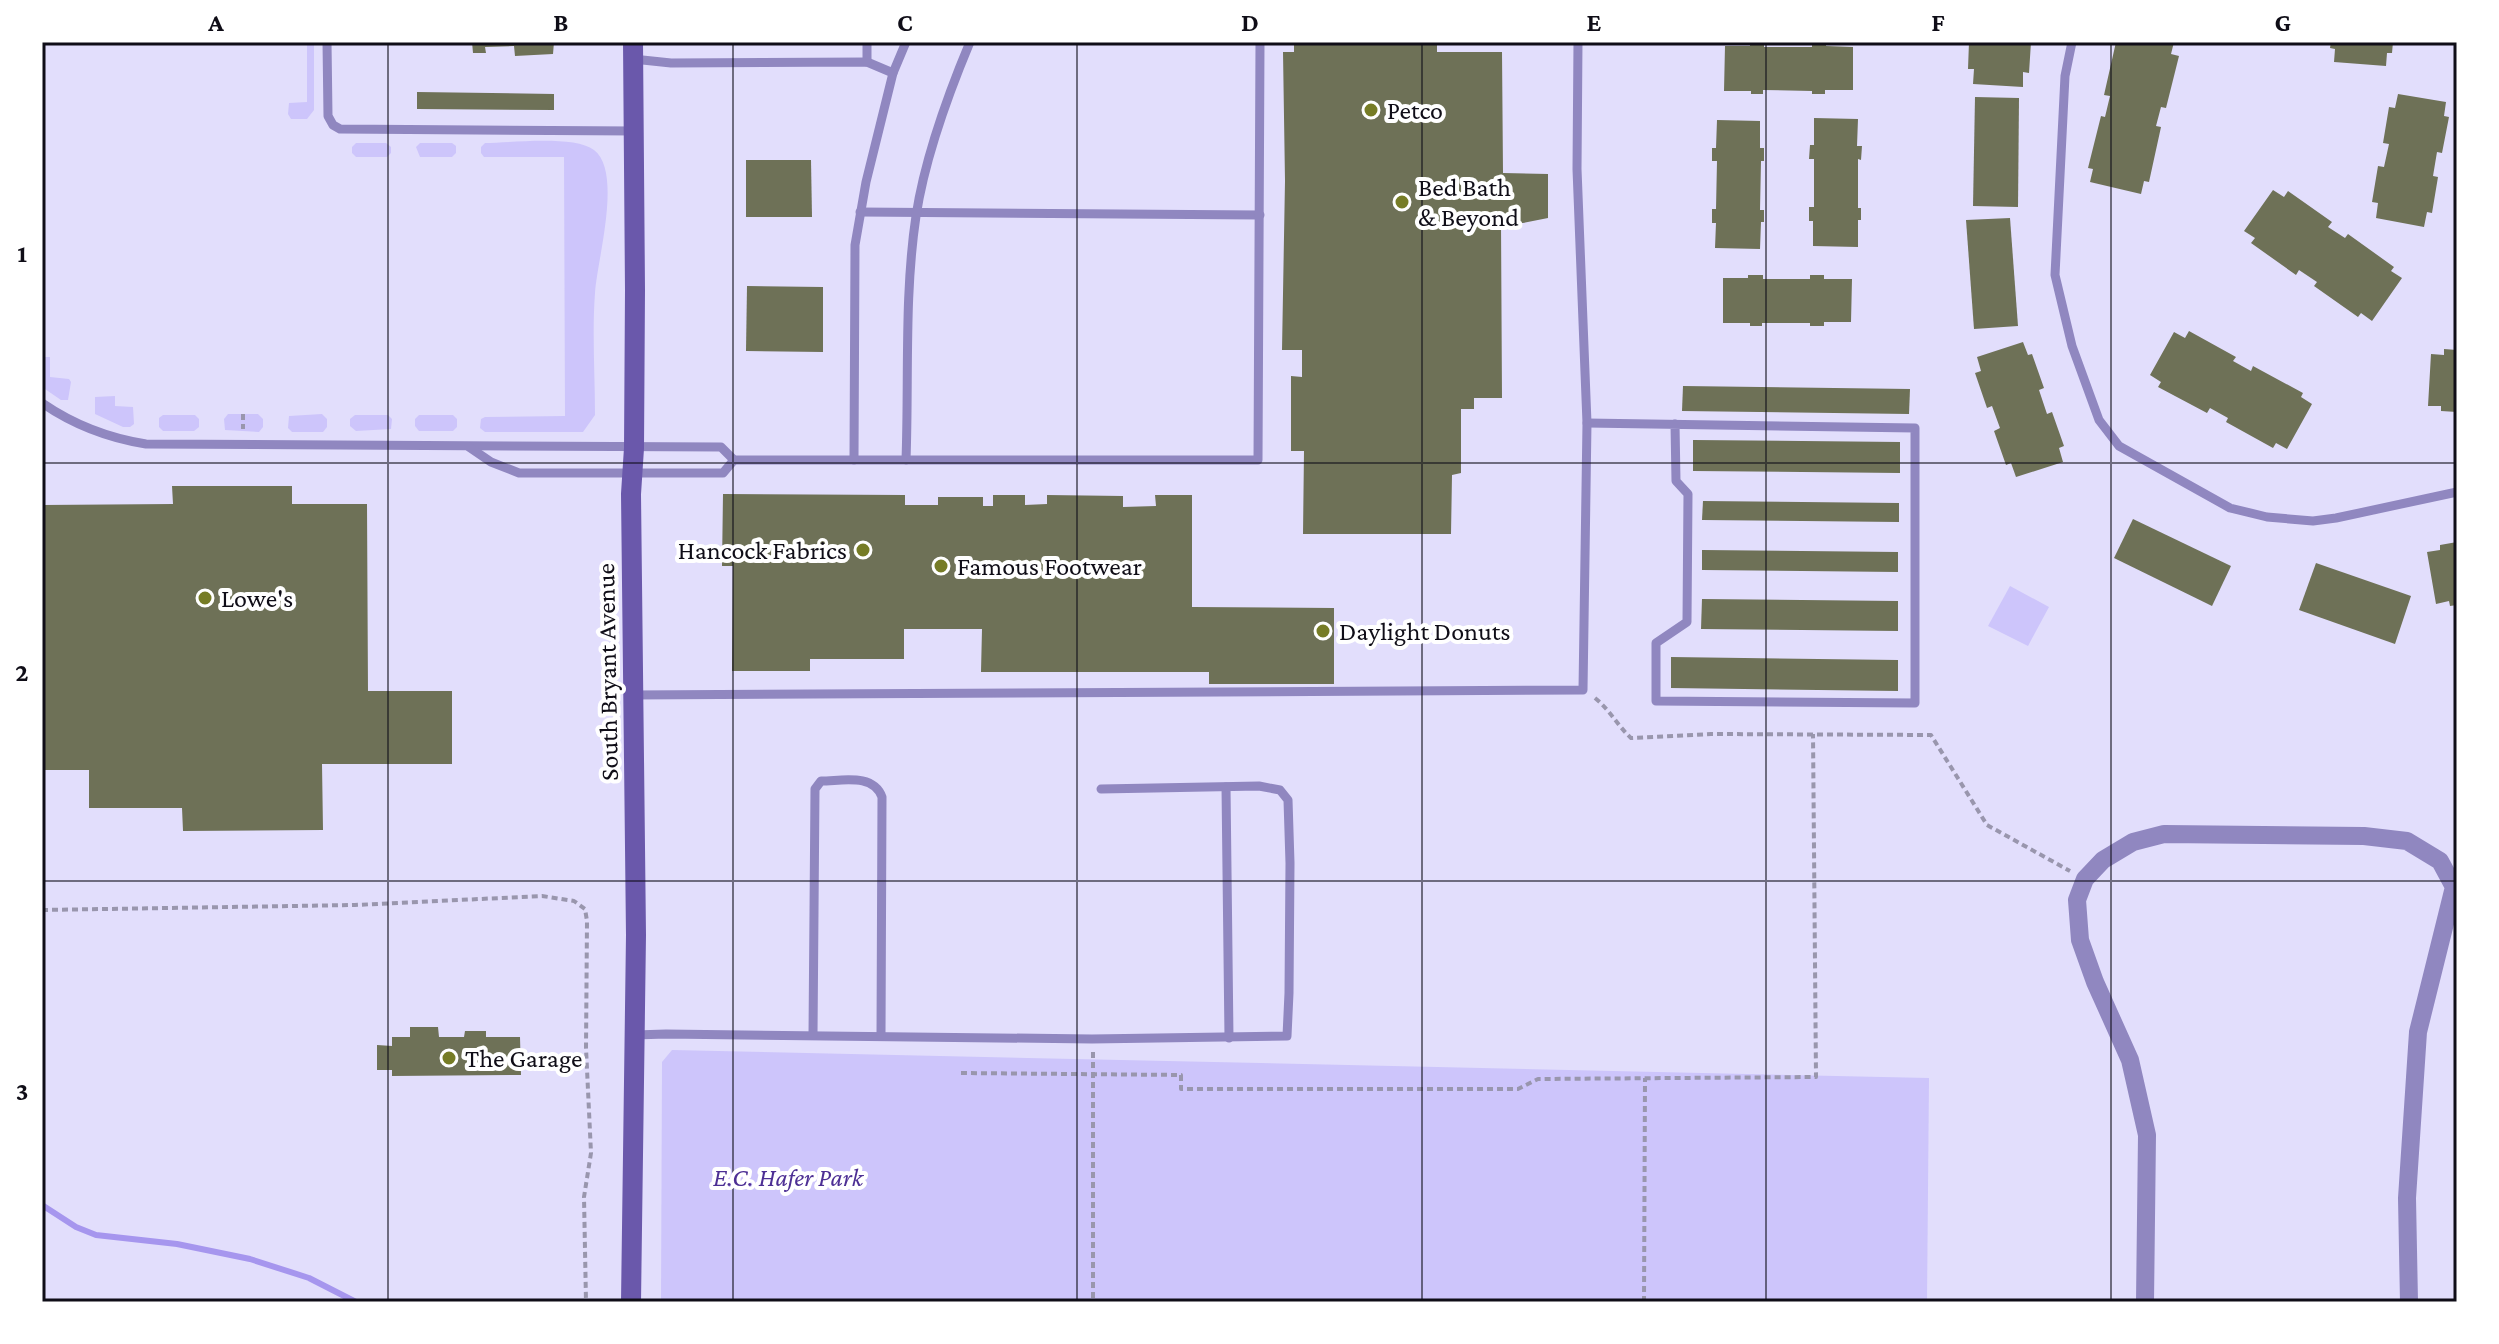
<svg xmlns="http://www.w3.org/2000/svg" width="2499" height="1344" viewBox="0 0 2499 1344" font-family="'Crimson Pro',serif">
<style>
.green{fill:#cdc5fb}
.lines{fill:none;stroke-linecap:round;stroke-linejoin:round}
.stream{stroke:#a696ee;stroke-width:6}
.building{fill:#6e7157}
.path{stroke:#9996ad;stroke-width:4;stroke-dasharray:6 4;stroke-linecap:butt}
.service{stroke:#9087c0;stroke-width:9}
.minor{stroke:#9087c0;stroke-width:18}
.secondary{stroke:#6a58ab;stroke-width:20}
.grid{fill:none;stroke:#0f0d17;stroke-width:2;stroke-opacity:0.55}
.poi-dot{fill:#767c26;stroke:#fff;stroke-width:3}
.labels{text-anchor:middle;stroke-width:8;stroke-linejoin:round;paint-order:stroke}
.poi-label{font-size:26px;fill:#0f0d17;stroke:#fff;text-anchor:start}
.street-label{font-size:26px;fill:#0f0d17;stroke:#fff}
.park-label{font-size:26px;font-style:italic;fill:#4d2f94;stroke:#fff}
.neatline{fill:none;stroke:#0f0d17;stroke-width:3}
.grid-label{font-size:26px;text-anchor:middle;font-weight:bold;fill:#0f0d17}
</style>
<rect width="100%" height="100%" fill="#e2defc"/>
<g class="green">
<polygon points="307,42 314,44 314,110 307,119 291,119 288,114 289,103 307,102"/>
<polygon points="356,143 386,143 391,147 391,153 387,157 356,157 352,153 352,147"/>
<polygon points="420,143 452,143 456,146 456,153 452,157 420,157 416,147"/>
<path d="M485,143C511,143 574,135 594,150C623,172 597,260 595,293C592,333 595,375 595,415L583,432H485L480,428L481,419L485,417L565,416L564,157H484L481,153V147Z"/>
<polygon points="42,357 50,357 50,377 69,379 71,382 68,400 61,400 42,387"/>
<polygon points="115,396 115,406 133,407 134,424 130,427 123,427 95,414 95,397"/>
<polygon points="228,414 258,414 263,419 263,427 259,432 225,430 224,419"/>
<polygon points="322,414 327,419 327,427 323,432 292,432 288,428 289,416"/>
<polygon points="163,415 195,415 199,419 199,427 194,431 163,431 159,427 159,418"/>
<polygon points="355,415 388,415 392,419 391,429 356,431 350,426 350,419"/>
<polygon points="419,415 453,415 457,419 457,427 453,431 419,431 415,426 415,419"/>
<polygon points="2010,586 2049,607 2028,646 1988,626"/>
<polygon points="672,1050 1929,1078 1927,1302 661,1302 662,1062"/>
</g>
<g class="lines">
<polyline class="stream" points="42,1205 76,1227 96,1235 177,1244 250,1259 309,1278 356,1302"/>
</g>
<g class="building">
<polygon points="472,42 554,42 553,54 515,56 514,46 485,47 486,53 473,53"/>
<polygon points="1294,42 1437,42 1437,52 1502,52 1503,173 1548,174 1548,218 1523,223 1501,223 1502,398 1474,398 1474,409 1461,409 1461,473 1452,475 1451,534 1303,534 1304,451 1291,451 1291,376 1302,377 1302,350 1282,350 1285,181 1283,52 1294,52"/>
<polygon points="1750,42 1764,42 1764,47 1812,47 1812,42 1826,42 1826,46 1853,47 1853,90 1825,90 1825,94 1812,94 1812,91 1763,90 1763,94 1751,94 1751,91 1724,91 1725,46 1750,46"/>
<polygon points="1969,42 2031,42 2029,73 2023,72 2023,87 1973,84 1974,69 1968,69"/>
<polygon points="2116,42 2174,42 2171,54 2179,56 2166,108 2161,107 2156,126 2161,127 2149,182 2144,181 2141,194 2090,182 2093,169 2088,168 2101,116 2105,117 2110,96 2104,95"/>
<polygon points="2331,42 2393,42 2392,53 2387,53 2386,66 2334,62 2335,49 2330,48"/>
<polygon points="417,92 554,94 554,110 417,109"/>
<polygon points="2398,94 2446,102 2444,116 2449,117 2442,153 2437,152 2433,176 2438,177 2432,213 2427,212 2424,227 2376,218 2378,203 2372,202 2378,166 2384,167 2389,144 2383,143 2389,107 2395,108"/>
<polygon points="1975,97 2019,98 2018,207 1973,206"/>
<polygon points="1814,118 1858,119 1857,146 1862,146 1861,160 1858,159 1858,208 1861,208 1861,220 1858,220 1858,247 1813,246 1813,221 1809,221 1809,207 1814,207 1814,159 1809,159 1810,145 1814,145"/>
<polygon points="1717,120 1760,121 1760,148 1764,148 1764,161 1761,161 1760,210 1764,210 1764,222 1761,222 1760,249 1715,248 1716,223 1712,223 1712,209 1716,209 1717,161 1712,161 1712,148 1716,148"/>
<polygon points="746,160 811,160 812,217 746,217"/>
<polygon points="2273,190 2284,197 2288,191 2332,222 2328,227 2345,238 2348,234 2394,267 2391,271 2402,278 2372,321 2361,313 2358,317 2314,286 2317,282 2299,270 2296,275 2251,243 2255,238 2244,231"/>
<polygon points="2010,218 2018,326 1974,329 1966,220"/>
<polygon points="1748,275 1763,275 1763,279 1810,279 1810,275 1824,275 1824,279 1852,279 1851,322 1824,322 1824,326 1810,326 1810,323 1762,323 1762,326 1750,326 1750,323 1723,323 1723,278 1748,278"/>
<polygon points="747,286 823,287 823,352 746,351"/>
<polygon points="2189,331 2236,357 2233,361 2251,371 2253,366 2303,393 2301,397 2312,404 2287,449 2276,443 2273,448 2226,422 2228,418 2210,408 2207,413 2158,387 2161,382 2150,375 2174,332 2185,338"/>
<polygon points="2023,342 2028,355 2032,354 2044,388 2039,390 2047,414 2052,412 2064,446 2059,448 2063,462 2016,477 2011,463 2006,465 1994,431 2000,428 1992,406 1987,408 1975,373 1981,371 1977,357"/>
<polygon points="2444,349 2457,350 2457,412 2441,411 2441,406 2428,406 2431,354 2444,355"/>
<polygon points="1683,386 1910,389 1909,414 1682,411"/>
<polygon points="1693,440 1900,442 1900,473 1693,471"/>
<polygon points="172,486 292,486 292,504 367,504 368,691 452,691 452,764 322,764 323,830 183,831 182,808 89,808 89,770 42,770 42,505 173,504"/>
<polygon points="723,494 905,495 905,505 938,505 938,497 983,497 983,506 993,506 993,495 1025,495 1025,505 1047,504 1047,495 1123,496 1123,507 1156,506 1155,495 1192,495 1192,607 1334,608 1334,684 1209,684 1209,672 981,672 982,629 904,629 904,659 810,659 810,671 732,671 733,566 722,566"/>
<polygon points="1703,501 1899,503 1899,522 1702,520"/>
<polygon points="2133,519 2231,566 2212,606 2114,558"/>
<polygon points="2457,542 2457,605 2450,606 2449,601 2436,604 2427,552 2440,550 2440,545"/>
<polygon points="1702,550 1898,552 1898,572 1702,570"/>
<polygon points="2316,563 2411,596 2395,644 2299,610"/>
<polygon points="1702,599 1898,601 1898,631 1701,629"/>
<polygon points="1671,657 1898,660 1898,691 1671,688"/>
<polygon points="410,1027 438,1027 439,1037 464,1037 465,1031 486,1031 486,1037 520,1037 521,1075 392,1076 392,1070 377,1070 377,1045 392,1046 392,1037 410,1037"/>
</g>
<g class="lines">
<g class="path">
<polyline points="243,414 243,429"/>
<path d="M1595,698C1610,710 1617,725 1631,738L1711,734L1931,735L1987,825L2070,871"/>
<polyline points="42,910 355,905 542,896 574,901 585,909 587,921 586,1048 591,1153 584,1197 586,1302"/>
<polyline points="1093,1052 1093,1302"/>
<polyline points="961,1073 1181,1075 1181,1089 1518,1089 1538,1079 1816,1077 1813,734"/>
<polyline points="1644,1302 1645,1078"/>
</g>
<g class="service">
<polyline points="327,42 328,116 333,125 340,129 635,131"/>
<polyline points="2072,42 2065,76 2055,275 2072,346 2099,420 2119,446 2230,508 2267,517 2313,521 2336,518 2457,492"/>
<polyline points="633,59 671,63 867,62 893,73"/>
<polyline points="867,62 867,42"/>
<polyline points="860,212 1260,215"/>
<path d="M42,403C74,425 108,438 146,444L721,447L734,460H1258L1260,42"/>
<polyline points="1587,423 1915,428 1915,703 1656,701 1656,643 1687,622 1688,494 1676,481 1675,424"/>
<polyline points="469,447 491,462 519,473 723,473 734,460"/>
<polyline points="854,460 855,245 866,182 893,73 906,42"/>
<path d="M906,460C909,379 904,296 916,216C925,157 947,97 970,42"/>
<polyline points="632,695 1583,690 1587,423 1577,169 1578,42"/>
<polyline points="1226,787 1229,1038"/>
<polyline points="635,1035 666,1034 1092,1039 1287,1036 1289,993 1290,863 1288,800 1280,790 1259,786 1101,789"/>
<path d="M813,1035L815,789L821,781C842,781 873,773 882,797L881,1036"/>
</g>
<polyline class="minor" points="2145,1302 2147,1135 2130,1060 2095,982 2080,940 2077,900 2085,879 2103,860 2133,842 2164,834 2364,836 2407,841 2440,861 2454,887 2418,1032 2407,1198 2409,1302"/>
<polyline class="secondary" points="631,1302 636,935 631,494 634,448 635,290 633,42"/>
</g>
<path class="grid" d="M388,42V1302M733,42V1302M1077,42V1302M1422,42V1302M1766,42V1302M2111,42V1302M42,463H2457M42,881H2457"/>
<g class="poi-dot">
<circle cx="1371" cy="110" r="8"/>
<circle cx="1402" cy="202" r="8"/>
<circle cx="863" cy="550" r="8"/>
<circle cx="941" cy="566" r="8"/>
<circle cx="205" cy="598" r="8"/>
<circle cx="1323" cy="631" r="8"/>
<circle cx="449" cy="1058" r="8"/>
</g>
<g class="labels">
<g class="poi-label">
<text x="1387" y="119">Petco</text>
<text x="1418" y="196">Bed Bath<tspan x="1418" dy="30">&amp; Beyond</tspan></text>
<text x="847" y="559" text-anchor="end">Hancock Fabrics</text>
<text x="957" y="575">Famous Footwear</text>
<text x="221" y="607">Lowe's</text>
<text x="1339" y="640">Daylight Donuts</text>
<text x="465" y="1067">The Garage</text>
</g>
<g class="street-label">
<text transform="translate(607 672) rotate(-91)" y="9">South Bryant Avenue</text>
</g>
<g class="park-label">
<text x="788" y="1186">E.C. Hafer Park</text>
</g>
</g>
<rect width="2499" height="1344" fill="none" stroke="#ffffff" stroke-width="88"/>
<rect x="44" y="44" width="2411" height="1256" class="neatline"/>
<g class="grid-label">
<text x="216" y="31">A</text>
<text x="561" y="31">B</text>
<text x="905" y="31">C</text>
<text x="1250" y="31">D</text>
<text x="1594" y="31">E</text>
<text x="1938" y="31">F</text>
<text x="2283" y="31">G</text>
<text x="22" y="262">1</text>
<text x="22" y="681">2</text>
<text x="22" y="1100">3</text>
</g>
</svg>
